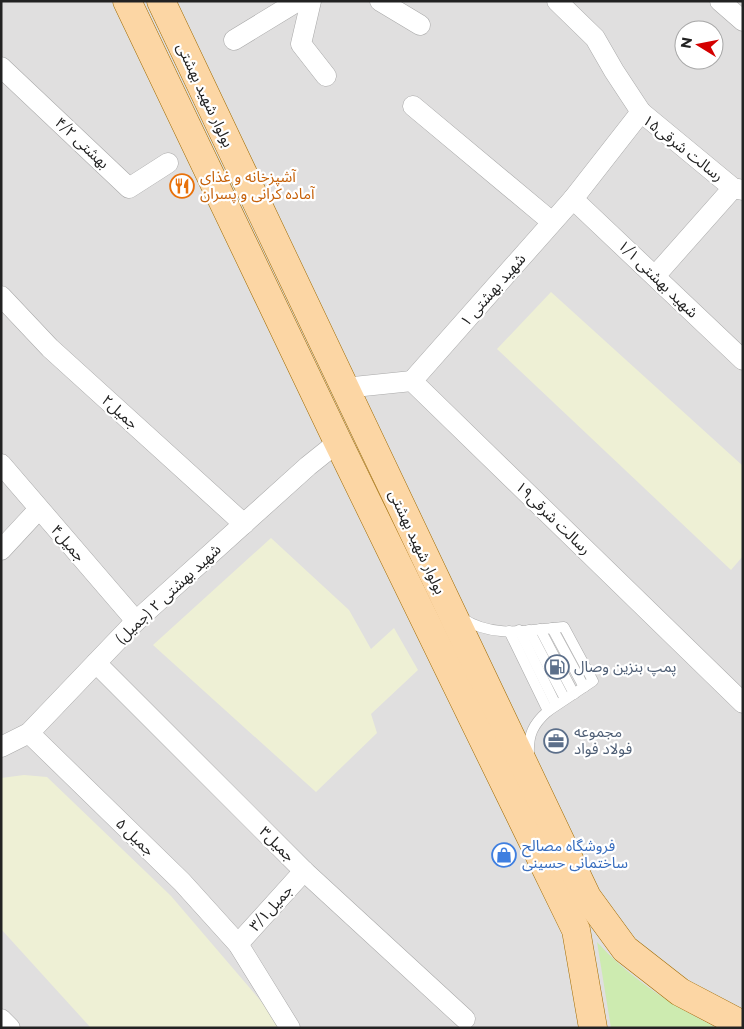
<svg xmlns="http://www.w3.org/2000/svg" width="744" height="1029" viewBox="0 0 744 1029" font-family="Montserrat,'Noto Sans Arabic',sans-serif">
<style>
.residential{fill:#e0dfdf;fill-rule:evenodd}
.farmland{fill:#eef0d5}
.grass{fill:#cdebb0}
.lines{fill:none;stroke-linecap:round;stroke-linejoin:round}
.service-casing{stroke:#a9a9a9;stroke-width:11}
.minor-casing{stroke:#a9a9a9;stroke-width:21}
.primary-casing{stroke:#a06b00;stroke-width:29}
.service{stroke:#fff;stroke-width:10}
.minor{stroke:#fff;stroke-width:20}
.primary{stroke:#fcd6a4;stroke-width:28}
.labels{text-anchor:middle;stroke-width:4.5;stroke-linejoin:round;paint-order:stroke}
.street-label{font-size:15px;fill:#222;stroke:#fff}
.food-label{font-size:15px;fill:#c56008;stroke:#fff;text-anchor:start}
.service-label{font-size:15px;fill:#4e5e75;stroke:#fff;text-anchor:start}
.shop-label{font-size:15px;fill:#366cbe;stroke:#fff;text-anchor:start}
</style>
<rect width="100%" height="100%" fill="#f2efe9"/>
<path class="residential" d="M1,1H743V1028H1ZM684,30H714V60H684Z"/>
<g class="farmland">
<polygon points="551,292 743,466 743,556 731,570 497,349"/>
<polygon points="271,538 349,610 371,649 394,628 418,670 371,714 377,733 316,792 153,645"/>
<polygon points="24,775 47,777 171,896 284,1028 91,1028 1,929 1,778"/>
</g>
<path class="grass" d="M597,942C630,979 673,1006 717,1028H611Z"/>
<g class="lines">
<g class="service-casing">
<g id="service">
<path d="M462,618C493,639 529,630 564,627L593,681L548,711"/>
<polyline points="552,628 584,687"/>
<polyline points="540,629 574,694"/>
<polyline points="519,630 556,705"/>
<polyline points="529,630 565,699"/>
<path d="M509,631L548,711C533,724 528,735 529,754"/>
</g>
</g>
<g class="minor-casing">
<g id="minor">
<polyline points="311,1 301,44 326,76"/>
<polyline points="380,1 420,25"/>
<polyline points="557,1 595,38 614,71 641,112"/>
<polyline points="720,1 743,21"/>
<polyline points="234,40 298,1"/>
<polyline points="1,67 129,188 168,163"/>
<polyline points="413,106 552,222"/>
<polyline points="573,199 743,360"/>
<polyline points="655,276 733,188"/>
<polyline points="1,296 50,348 244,524"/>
<polyline points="412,381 573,199 641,112 733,188 743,190"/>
<polyline points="344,388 412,381 743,703"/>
<polyline points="1,464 136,621"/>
<polyline points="1,550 39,509"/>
<polyline points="96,663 304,871 465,1019"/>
<polyline points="29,733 182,882 238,944 290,1028"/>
<polyline points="1,747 29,733 136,621 308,466 338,442"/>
<polyline points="238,944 304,871"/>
<polyline points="1,1019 10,1028"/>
</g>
</g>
<g class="primary-casing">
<g id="primary">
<polyline points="127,1 338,442 576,930 593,1028"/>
<polyline points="161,1 587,897 625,949 680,992 743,1025"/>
</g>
</g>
<use href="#service" class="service"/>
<use href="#minor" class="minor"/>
<use href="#primary" class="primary"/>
</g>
<defs>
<g id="restaurant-ring" transform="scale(1.25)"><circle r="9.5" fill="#fff" stroke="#e8710a" stroke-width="1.5"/><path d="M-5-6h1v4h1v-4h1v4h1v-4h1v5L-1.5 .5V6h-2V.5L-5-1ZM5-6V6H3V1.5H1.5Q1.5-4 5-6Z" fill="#e8710a"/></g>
<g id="fuel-ring" transform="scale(1.25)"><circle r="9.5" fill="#fff" stroke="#5c6f8a" stroke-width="1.5"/><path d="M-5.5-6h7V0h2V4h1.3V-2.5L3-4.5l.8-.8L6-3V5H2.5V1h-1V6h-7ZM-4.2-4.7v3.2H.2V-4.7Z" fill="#5c6f8a"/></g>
<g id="office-ring" transform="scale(1.25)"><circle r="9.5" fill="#fff" stroke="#5c6f8a" stroke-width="1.5"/><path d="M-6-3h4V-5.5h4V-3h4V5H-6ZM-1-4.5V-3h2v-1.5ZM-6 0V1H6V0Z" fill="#5c6f8a"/></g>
<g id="shop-ring" transform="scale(1.25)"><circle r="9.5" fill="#fff" stroke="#3f7fe0" stroke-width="1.5"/><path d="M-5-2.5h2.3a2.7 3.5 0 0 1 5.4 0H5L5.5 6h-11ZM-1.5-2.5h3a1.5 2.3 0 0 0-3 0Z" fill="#3f7fe0"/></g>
</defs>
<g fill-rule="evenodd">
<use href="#restaurant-ring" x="182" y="186"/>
<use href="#fuel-ring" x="557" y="667"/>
<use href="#office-ring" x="556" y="741"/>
<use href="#shop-ring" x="504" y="855"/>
</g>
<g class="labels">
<g class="street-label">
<text transform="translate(205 95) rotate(65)" y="5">بولوار شهید بهشتی</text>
<text transform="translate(82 143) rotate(43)" y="5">بهشتی ۴/۲</text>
<text transform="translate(683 148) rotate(38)" y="5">رسالت شرقی۱۵</text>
<text transform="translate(658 279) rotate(44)" y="5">شهید بهشتی ۱/۱</text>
<text transform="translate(493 290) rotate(-49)" y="5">شهید بهشتی ۱</text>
<text transform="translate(120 412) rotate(42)" y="5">جمیل۲</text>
<text transform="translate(553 518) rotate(44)" y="5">رسالت شرقی۱۹</text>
<text transform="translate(417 542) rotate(65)" y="5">بولوار شهید بهشتی</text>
<text transform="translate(68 543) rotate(49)" y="5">جمیل۴</text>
<text transform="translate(168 594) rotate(-43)" y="5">شهید بهشتی ۲ (جمیل)</text>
<text transform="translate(135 837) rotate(44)" y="5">جمیل ۵</text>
<text transform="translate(277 844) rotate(45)" y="5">جمیل۳</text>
<text transform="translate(271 908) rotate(-48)" y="5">جمیل۳/۱</text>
</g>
<g class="food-label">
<text x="200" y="182">آشپزخانه و غذای<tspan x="200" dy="17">آماده کرانی و پسران</tspan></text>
</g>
<g class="service-label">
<text x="574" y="672">پمپ بنزین وصال</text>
<text x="574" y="737">مجموعه<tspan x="574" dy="17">فولاد فواد</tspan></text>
</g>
<g class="shop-label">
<text x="522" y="851">فروشگاه مصالح<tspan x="522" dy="17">ساختمانی حسینی</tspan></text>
</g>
</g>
<rect width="744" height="1029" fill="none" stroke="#222222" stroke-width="5"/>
<g transform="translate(699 45) rotate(280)"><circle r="24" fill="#ffffff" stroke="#a7a7a7"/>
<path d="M0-4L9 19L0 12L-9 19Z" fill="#d40000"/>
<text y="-8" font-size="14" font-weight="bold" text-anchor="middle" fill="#222222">N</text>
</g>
</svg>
